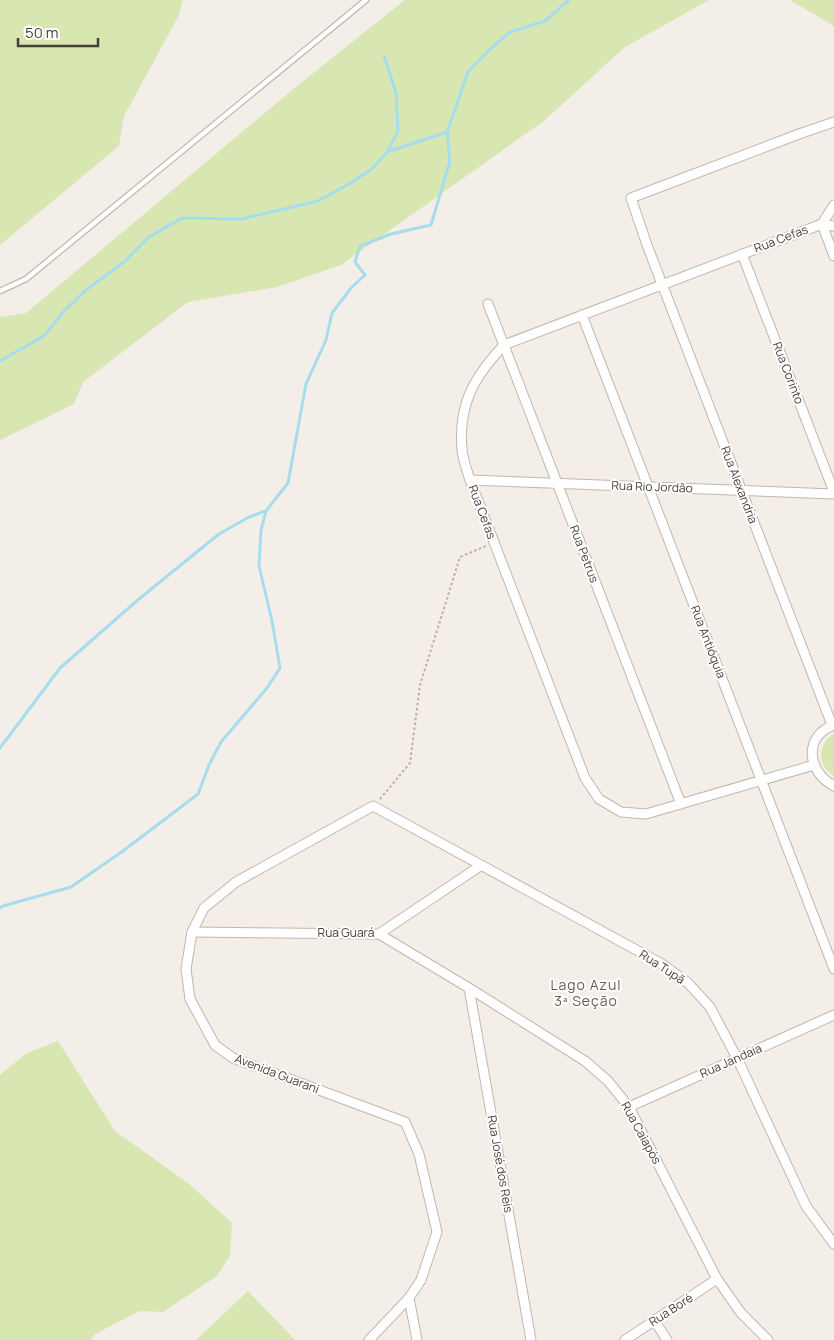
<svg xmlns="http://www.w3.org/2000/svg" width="834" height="1340" viewBox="0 0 834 1340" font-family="Manrope,sans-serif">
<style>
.green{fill:#d8e6b2}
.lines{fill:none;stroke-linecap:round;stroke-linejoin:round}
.stream{stroke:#a6ddee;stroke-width:3}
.lane-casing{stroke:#c1b7ad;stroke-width:7}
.street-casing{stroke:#c1b7ad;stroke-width:11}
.path{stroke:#c0ad9c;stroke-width:2;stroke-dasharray:2.5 2.5;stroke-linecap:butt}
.lane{stroke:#fff;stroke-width:4.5}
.street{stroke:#fff;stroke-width:9}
.labels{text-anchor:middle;stroke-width:4;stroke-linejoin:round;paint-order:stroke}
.street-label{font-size:12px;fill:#463d37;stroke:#fff}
.neighbourhood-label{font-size:14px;letter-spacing:1px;fill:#69594e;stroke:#fff}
</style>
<rect width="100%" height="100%" fill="#f3eee8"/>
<g class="green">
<polygon points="0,0 183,0 178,17 124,116 119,146 0,245"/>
<polygon points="405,0 709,0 625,47 545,120 341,265 277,287 188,302 83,382 74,404 0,440 0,317 26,313 297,86"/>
<polygon points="790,0 834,0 834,26"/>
<path d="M834,734V776C817,766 817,743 834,734Z"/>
<polygon points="58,1041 115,1131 188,1183 232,1223 230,1256 217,1276 163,1312 140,1311 95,1334 91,1340 0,1340 0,1075 27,1053"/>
<polygon points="248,1291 295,1340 196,1340"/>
</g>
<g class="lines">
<g class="stream">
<polyline points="384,56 396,93 398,131 387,152"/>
<polyline points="0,361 44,336 64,311 86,290 124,262 149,237 182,218 241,219 318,201 349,184 372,169 387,152 447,132 468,72 489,50 510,32 545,21 569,0"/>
<polyline points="0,748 60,668 139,599 219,534 249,517 265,511"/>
<polyline points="0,908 3,906 71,887 123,851 198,794 209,765 221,742 267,688 280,668 272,621 259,566 261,530 266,511 288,483 306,384 326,340 332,313 352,287 365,275 355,262 360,246 391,234 431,225 450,161 447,132"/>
</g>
<g class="lane-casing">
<polyline id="lane" points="0,291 26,279 366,0"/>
</g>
<g class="street-casing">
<g id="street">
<polyline points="822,224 834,256"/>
<polyline points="822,224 834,205"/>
<polyline points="742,254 834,492"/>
<polyline points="488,304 681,804"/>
<polyline points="582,315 834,969"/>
<polyline points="470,480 834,494"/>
<polyline points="832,725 647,245 631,198 799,134 834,122"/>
<path d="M834,725C803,736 807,772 834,786"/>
<path d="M814,765L646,814L621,812L599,799L585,778L470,480C467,471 463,460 462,450C458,404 474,377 504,345L822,224L834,226"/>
<polyline points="192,932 379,934 480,866"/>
<polyline points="379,934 469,988 585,1061 608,1081 629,1107 717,1279 741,1313 768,1340"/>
<polyline points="469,988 531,1340"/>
<polyline points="629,1107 834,1015"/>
<polyline points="409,1298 417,1340"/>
<polyline points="654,1320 667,1340"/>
<polyline points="369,1340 409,1298 421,1280 437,1232 419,1154 405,1122 233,1058 215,1045 190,999 186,969 192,932 204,908 236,882 373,806 662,964 688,983 710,1007 737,1058 806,1206 834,1244"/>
<polyline points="625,1340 717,1279"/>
</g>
</g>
<polyline class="path" points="380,799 410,763 420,685 460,557 486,546"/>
<use href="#lane" class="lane"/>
<use href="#street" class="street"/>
</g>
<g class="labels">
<g class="street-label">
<text transform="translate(781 239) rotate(-21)" y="4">Rua Cefas</text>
<text transform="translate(788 373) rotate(69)" y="4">Rua Corinto</text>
<text transform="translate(739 485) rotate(69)" y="4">Rua Alexandria</text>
<text transform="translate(652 487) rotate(2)" y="4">Rua Rio Jordão</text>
<text transform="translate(482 512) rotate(69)" y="4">Rua Cefas</text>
<text transform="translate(584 554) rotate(69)" y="4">Rua Petrus</text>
<text transform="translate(708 642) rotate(69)" y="4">Rua Antióquia</text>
<text x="346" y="937">Rua Guará</text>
<text transform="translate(662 967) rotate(33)" y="4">Rua Tupã</text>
<text transform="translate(731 1061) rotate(-24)" y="4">Rua Jandaia</text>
<text transform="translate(277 1074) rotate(21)" y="4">Avenida Guarani</text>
<text transform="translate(641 1133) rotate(61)" y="4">Rua Caiapós</text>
<text transform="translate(500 1164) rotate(80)" y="4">Rua José dos Reis</text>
<text transform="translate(671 1310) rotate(-33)" y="4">Rua Boré</text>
</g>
<g class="neighbourhood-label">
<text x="586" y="990">Lago Azul<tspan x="586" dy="16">3ª Seção</tspan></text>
</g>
</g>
<path d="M18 38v8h80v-8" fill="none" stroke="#463d37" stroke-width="2.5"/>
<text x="25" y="38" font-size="15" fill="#463d37" stroke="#ffffff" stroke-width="4" paint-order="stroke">50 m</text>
</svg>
